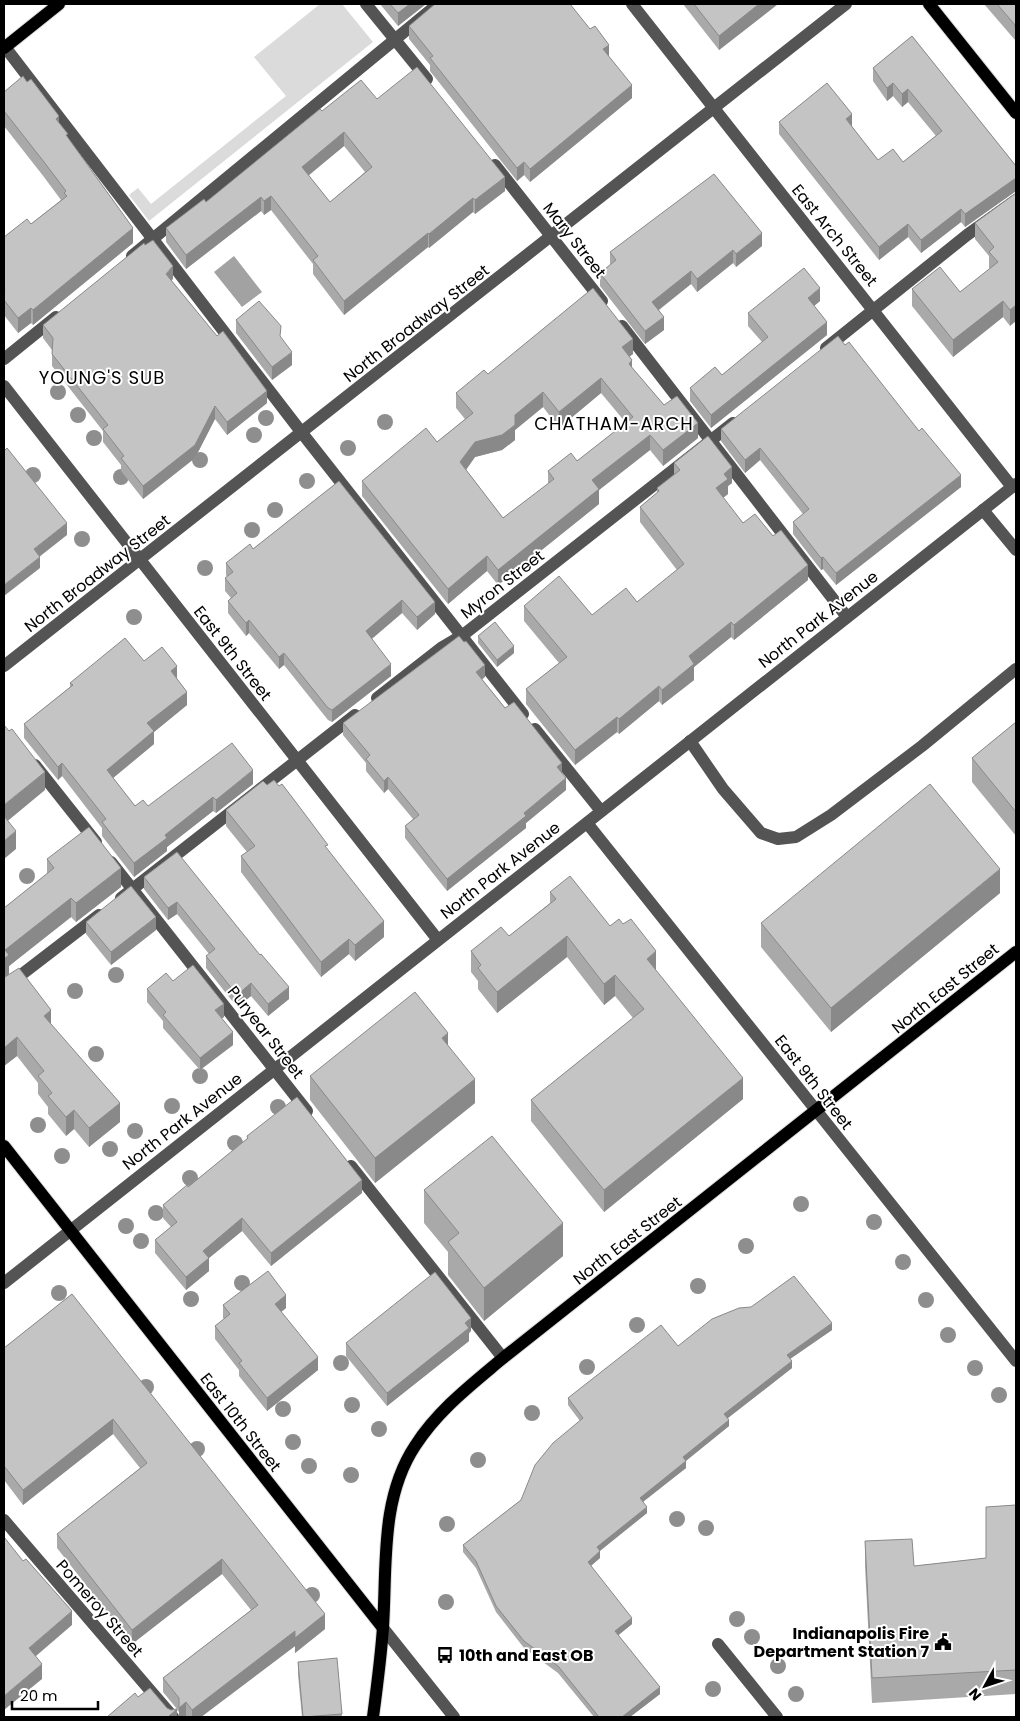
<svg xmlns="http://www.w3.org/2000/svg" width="1020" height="1721" viewBox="0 0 1020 1721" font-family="Poppins,sans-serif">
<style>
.green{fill:#dbdbdb}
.water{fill:#a2a2a2}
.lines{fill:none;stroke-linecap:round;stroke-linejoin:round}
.major-casing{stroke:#dbdbdb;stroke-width:14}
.minor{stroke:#545454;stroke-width:12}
.major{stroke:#000;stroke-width:12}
.tree{fill:#8e8e8e}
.wall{fill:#a9a9a9;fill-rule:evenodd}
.shaded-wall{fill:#898989}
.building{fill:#c4c4c4;stroke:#898989;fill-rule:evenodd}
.labels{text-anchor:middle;stroke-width:4;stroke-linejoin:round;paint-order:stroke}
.street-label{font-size:16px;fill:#000;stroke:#fff}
.poi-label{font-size:16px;font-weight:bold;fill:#000;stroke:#fff;text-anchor:end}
.neighbourhood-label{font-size:18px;letter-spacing:1px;fill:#000;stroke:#fff}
</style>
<rect width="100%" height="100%" fill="#fff"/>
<polygon class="green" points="320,4 342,4 373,42 149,221 129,195 138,188 151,204 286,96 254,57"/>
<polygon class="water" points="234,256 262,292 242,307 214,272"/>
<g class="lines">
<g class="major-casing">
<g id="major">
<polyline points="929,4 1016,113"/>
<polyline points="4,48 59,4"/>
<polyline points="4,1146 383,1628"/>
<path d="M373,1717C377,1687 381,1657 383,1627C387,1566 380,1499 415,1446C438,1410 471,1385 503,1358L1016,952"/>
</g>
</g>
<g class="minor">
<polyline points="366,4 427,79"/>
<polyline points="632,4 1012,487"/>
<polyline points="5,47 302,433 523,714"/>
<polyline points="495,165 602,301"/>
<polyline points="132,256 438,4"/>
<polyline points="622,326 847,617"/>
<polyline points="826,348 967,235 1016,200"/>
<polyline points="4,359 56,317"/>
<polyline points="4,386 438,940"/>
<polyline points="983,510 1016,550"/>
<polyline points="4,666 846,4"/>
<polyline points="377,698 441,648 463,635 733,423"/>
<polyline points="535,729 601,811"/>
<polyline points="690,741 723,789 761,833 778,839 796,837 831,815 922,746 1016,669"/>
<polyline points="35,765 96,842"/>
<polyline points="587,823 1016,1361"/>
<polyline points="111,862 307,1111"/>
<polyline points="121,898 355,715"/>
<polyline points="4,988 99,915"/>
<polyline points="351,1166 503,1358"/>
<polyline points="4,1283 1016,484"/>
<polyline points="4,1520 173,1717"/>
<polyline points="383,1628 454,1717"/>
<polyline points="718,1644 777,1717"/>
</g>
<use href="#major" class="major"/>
</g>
<g class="tree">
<circle cx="58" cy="392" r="8"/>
<circle cx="78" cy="415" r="8"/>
<circle cx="266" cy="418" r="8"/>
<circle cx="385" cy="422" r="8"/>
<circle cx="254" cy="435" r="8"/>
<circle cx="94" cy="438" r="8"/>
<circle cx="348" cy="448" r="8"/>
<circle cx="200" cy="460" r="8"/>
<circle cx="33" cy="475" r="8"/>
<circle cx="121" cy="477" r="8"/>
<circle cx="307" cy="481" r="8"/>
<circle cx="275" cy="510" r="8"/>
<circle cx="252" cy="530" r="8"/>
<circle cx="82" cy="539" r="8"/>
<circle cx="205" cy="568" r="8"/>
<circle cx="134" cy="617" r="8"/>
<circle cx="27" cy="876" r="8"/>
<circle cx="116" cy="975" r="8"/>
<circle cx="75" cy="991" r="8"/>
<circle cx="96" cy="1054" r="8"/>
<circle cx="200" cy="1076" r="8"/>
<circle cx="172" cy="1106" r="8"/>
<circle cx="278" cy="1107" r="8"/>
<circle cx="38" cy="1125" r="8"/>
<circle cx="135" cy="1131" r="8"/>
<circle cx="235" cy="1143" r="8"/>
<circle cx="110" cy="1149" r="8"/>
<circle cx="62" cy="1156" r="8"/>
<circle cx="190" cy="1178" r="8"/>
<circle cx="801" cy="1204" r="8"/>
<circle cx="156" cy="1213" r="8"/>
<circle cx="874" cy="1222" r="8"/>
<circle cx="126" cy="1226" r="8"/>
<circle cx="141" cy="1241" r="8"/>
<circle cx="746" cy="1246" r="8"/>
<circle cx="903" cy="1262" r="8"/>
<circle cx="242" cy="1283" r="8"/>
<circle cx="698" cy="1286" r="8"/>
<circle cx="59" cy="1293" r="8"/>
<circle cx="191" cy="1299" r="8"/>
<circle cx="926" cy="1300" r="8"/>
<circle cx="637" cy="1325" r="8"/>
<circle cx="948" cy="1335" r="8"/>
<circle cx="341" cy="1363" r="8"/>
<circle cx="587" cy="1367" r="8"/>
<circle cx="975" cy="1368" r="8"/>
<circle cx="146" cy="1387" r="8"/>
<circle cx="999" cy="1395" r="8"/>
<circle cx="352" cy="1405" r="8"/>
<circle cx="283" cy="1409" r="8"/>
<circle cx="532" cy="1413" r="8"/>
<circle cx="379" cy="1429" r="8"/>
<circle cx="293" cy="1442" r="8"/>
<circle cx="197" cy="1449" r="8"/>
<circle cx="478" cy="1460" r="8"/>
<circle cx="309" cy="1466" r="8"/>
<circle cx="351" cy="1475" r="8"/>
<circle cx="677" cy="1519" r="8"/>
<circle cx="447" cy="1524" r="8"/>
<circle cx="706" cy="1528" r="8"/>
<circle cx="312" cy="1595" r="8"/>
<circle cx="446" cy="1602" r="8"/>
<circle cx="737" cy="1619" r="8"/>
<circle cx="752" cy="1637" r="8"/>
<circle cx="778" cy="1666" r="8"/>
<circle cx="713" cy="1689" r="8"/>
<circle cx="796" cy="1694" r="8"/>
</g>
<g class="wall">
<polygon points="380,4 426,4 398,26"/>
<polygon points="683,4 778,4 719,50"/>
<polygon points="984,4 1016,4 1016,49 1015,40"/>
<polygon points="409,26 609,57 632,98 530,182 524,175 517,181 430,71 430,65 409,39"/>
<polygon points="912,36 1016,166 1016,191 965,227 961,222 921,253 908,237 879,260 779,134 779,122 852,127 878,160 903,162 936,136 908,102 902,107 893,96 887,101 873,81 873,68"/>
<polygon points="4,92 59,123 68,138 133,243 33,325 31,323 18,333 4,315 4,237 31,224 61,200 44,177 4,126"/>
<path d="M377,99L505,191L475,214L473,212L429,248L428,247L344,315L313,274V264L271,210L264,215L261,211L186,269L166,242V228L206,202L322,111ZM344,146L365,172L330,202L308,175Z"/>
<polygon points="1016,193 1010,326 1003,317 953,357 912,306 912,289 960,292 990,269 989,268 989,256 975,239 975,223"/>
<polygon points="762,246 736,267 733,263 697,292 691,284 659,310 664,330 645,344 600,286 600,273 610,265 610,252"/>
<polygon points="173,279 171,280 267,403 227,435 215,419 195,458 143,499 121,471 121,465 103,442 103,431 52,366 52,350 43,338 43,325"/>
<polygon points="820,301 814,306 827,335 711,428 690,401 690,388 722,375 762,342 748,326 748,313"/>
<polygon points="236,320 292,365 272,380 236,333"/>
<path d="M633,354L630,356L632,368L664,405L698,438L663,466L650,450L599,490V504L498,585L487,571L448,604L362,496V481L437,442L465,419L456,408V393L488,374ZM601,393L626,423L577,461L548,471V485L503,518L466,470L475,457L502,450L515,440V430L543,407L559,428Z"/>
<polygon points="721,429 961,487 836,585 823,569 821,570 793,534 793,522 803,514 760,460 745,473 721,441"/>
<polygon points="674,463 732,483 728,486 728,494 723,498 743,523 808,580 734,640 731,637 694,667 694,680 662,705 659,701 619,734 617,732 575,765 526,704 526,689 559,663 524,621 524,606 592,615 637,602 677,570 640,522 640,507 657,493 657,488 674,475"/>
<polygon points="339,481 435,614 417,630 402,613 371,639 391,676 332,722 328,720 284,665 279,669 249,633 246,636 228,613 228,601 231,598 225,591 225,578 227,577 226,575 226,563 253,549"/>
<polygon points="478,636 514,653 497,667 478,643"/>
<polygon points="144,661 177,679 187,705 154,732 154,744 113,778 135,806 148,806 253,784 216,813 213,811 167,847 167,851 134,877 102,836 102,828 62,776 58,780 24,738 24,724 70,687 70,683"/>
<polygon points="485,677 482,679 505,708 562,773 566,790 526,823 526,828 447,891 405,838 405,826 413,819 388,789 384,793 366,771 366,763 343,735 343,723"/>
<polygon points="1016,722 1016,836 972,782 972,758"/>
<polygon points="267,785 328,850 384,937 355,961 349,954 321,977 241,872 241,856 247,852 226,826 226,810"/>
<polygon points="177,852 289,999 268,1016 251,996 237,1007 206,968 206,956 209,954 177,914 168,920 144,889 144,877"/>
<polygon points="47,859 121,887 76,922 71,917 9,966 9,974 4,977 51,1024 120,1122 89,1147 74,1129 66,1136 48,1114 48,1107 38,1094 38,1083 17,1056 4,1066 4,908 47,874"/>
<polygon points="550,892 610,926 656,971 743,1099 604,1212 531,1121 531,1100 633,1018 615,996 604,1005 567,957 497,1013 478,989 478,981 471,972 471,951 509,936 550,903"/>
<polygon points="1000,893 831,1032 761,947 761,923"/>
<polygon points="86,922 156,930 111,965 86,934"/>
<polygon points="173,981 224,1017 222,1018 233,1045 200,1070 163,1028 163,1021 147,1002 147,989"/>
<polygon points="448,1046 475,1103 375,1183 310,1100 310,1076"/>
<polygon points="247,1136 362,1193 271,1266 242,1231 209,1258 209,1271 186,1290 155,1253 155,1240 171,1227 163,1218 163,1205 188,1187 247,1139"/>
<polygon points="424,1190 563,1256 484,1321 448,1275 448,1252 424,1223"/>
<polygon points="72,1294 325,1629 295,1653 295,1646 201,1717 187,1717 186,1716 179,1717 179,1712 177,1710 177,1717 138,1697 167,1708 171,1710 177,1709 163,1692 163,1678 251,1610 222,1574 132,1644 57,1548 57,1534 140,1468 113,1434 23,1505 4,1480 4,1348"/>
<polygon points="223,1305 286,1308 281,1312 318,1370 267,1411 239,1376 239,1370 215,1339 215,1326 224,1319 223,1318"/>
<polygon points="832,1330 790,1359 792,1368 728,1418 729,1426 686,1461 686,1468 643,1502 647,1513 600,1551 600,1558 591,1566 632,1624 618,1635 660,1694 630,1717 594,1717 558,1673 524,1648 496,1612 476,1568 463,1552 463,1545 521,1500 580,1421 568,1405 568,1398 678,1346"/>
<polygon points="471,1331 469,1333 469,1341 387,1406 346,1356 346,1343"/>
<polygon points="1016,1505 1016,1694 872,1703 865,1566 865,1541 914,1566 986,1558"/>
<polygon points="298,1662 342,1714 342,1717 302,1717 298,1675"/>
</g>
<g class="shaded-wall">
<polygon points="410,4 426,4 398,26 398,13"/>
<polygon points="759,4 778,4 719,50 719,36"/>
<polygon points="609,45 609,57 603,49"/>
<polygon points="893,83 893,96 887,101 887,88"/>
<polygon points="632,85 632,98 530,182 530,169"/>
<polygon points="908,89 908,102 902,107 902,94"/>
<polygon points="852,114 852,127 846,119"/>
<polygon points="59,116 59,131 56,119"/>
<polygon points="344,132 344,146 302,181 302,167"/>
<polygon points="524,162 524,175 517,181 517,168"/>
<polygon points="505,177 505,191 475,214 475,200"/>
<polygon points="1016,178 1016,191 965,227 965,214"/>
<polygon points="271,196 271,210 264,215 264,201"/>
<polygon points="261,197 261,211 186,269 186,255"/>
<polygon points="473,198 473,212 429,248 429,234"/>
<polygon points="961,209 961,222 921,253 921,240"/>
<polygon points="908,224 908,237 879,260 879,247"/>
<polygon points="133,228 133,243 33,325 33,310"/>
<polygon points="428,233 428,247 344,315 344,301"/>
<polygon points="762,233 762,246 736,267 736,254"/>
<polygon points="733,250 733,263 697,292 697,279"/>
<polygon points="173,266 173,279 166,286 166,274"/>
<polygon points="691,271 691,284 652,315 652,302"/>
<polygon points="820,288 820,301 808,311 808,298"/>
<polygon points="1003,301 1003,317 953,357 953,340"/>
<polygon points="1016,305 1016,321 1010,326 1010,310"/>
<polygon points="31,308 31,323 18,333 18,318"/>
<polygon points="664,317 664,330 645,344 645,331"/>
<polygon points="827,322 827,335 711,428 711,415"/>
<polygon points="633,339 633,354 622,362 622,347"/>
<polygon points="292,352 292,365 272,380 272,367"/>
<polygon points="632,360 632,375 629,364"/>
<polygon points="601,378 601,393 559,428 559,412"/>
<polygon points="267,391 267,403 227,435 227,422"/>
<polygon points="543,392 543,407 515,430 515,415"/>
<polygon points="215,406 215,419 195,458 143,499 143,486"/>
<polygon points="698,423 698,438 663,466 663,450"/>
<polygon points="515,425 515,440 502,450 475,457 460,478 460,462 475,442"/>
<polygon points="650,435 650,450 599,490 599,504 498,585 498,570 592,480"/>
<polygon points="760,448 760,460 745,473 745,460"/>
<polygon points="732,467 732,483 728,486 728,494 716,503 716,488 724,474"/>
<polygon points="961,475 961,487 836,585 836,573"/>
<polygon points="67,523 67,535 34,561 34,549"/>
<polygon points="487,556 487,571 448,604 448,589"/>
<polygon points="40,557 40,568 4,596 4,585"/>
<polygon points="823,557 823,569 821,570 821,558"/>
<polygon points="808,565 808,580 734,640 734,625"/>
<polygon points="402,600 402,613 366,644 366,631"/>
<polygon points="435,602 435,614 417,630 417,617"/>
<polygon points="249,620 249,633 246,636 246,623"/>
<polygon points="731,622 731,637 694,667 694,680 662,705 662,690 689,656"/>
<polygon points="514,646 514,653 497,667 497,660"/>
<polygon points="284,653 284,665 279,669 279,657"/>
<polygon points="391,664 391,676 332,722 332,710"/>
<polygon points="485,665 485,677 476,684 476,672"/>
<polygon points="177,666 177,679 171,671"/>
<polygon points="659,686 659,701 619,734 619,719"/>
<polygon points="187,692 187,705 154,732 154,744 107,783 107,770 147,723"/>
<polygon points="617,717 617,732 575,765 575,750"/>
<polygon points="62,763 62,776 58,780 58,767"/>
<polygon points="562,763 562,775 557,767"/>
<polygon points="253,770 253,784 216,813 216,800"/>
<polygon points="45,772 45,790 4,824 4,805"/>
<polygon points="388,777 388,789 384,793 384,781"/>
<polygon points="566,778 566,790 526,823 526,828 447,891 447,879 524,813"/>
<polygon points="213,797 213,811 167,847 167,851 134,877 134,863 165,835"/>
<polygon points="16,831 16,849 4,859 4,841"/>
<polygon points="121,868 121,887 76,922 76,903"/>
<polygon points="1000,869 1000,893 831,1032 831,1008"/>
<polygon points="71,898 71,917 9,966 9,974 4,978 4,959 5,950"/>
<polygon points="177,902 177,914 168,920 168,908"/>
<polygon points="156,917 156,930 111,965 111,952"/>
<polygon points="384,921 384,937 355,961 355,945"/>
<polygon points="567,936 567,957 497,1013 497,992"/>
<polygon points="349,939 349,954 321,977 321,962"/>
<polygon points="656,951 656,973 647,959"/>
<polygon points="615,975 615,996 604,1005 604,984"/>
<polygon points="251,983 251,996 237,1007 237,995"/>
<polygon points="289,987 289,999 268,1016 268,1004"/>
<polygon points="224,1004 224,1017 215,1023 215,1010"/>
<polygon points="51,1010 51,1028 44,1016"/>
<polygon points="233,1032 233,1045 200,1070 200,1058"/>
<polygon points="448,1033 448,1057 442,1038"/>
<polygon points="17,1037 17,1056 4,1066 4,1048"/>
<polygon points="743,1078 743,1099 604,1212 604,1190"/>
<polygon points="475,1079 475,1103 375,1183 375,1158"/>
<polygon points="120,1103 120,1122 89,1147 89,1128"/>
<polygon points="74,1110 74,1129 66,1136 66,1117"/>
<polygon points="362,1180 362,1193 271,1266 271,1253"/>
<polygon points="242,1218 242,1231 209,1258 209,1271 186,1290 186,1277 203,1251"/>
<polygon points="563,1223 563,1256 484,1321 484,1288"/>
<polygon points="286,1295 286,1308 275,1317 275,1304"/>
<polygon points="471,1318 471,1331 469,1333 469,1341 387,1406 387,1393"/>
<polygon points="832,1323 832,1330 787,1361 787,1355"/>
<polygon points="318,1357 318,1370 267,1411 267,1398"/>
<polygon points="792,1361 792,1368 724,1421 724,1414"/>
<polygon points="113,1419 113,1434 23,1505 23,1490"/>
<polygon points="729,1420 729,1426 683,1463 683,1457"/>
<polygon points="686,1461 686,1468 640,1504 640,1498"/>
<polygon points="647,1507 647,1513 597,1553 597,1547"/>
<polygon points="600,1551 600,1558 588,1568 588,1562"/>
<polygon points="222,1559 222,1574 132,1644 132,1630"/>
<polygon points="72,1611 72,1625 29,1662 29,1648"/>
<polygon points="325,1614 325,1629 295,1653 295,1638"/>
<polygon points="632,1618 632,1624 615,1638 615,1631"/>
<polygon points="295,1631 295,1646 201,1717 192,1717 192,1710"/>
<polygon points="42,1664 42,1679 4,1710 4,1696"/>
<polygon points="660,1687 660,1694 630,1717 622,1717"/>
<polygon points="186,1702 186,1716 185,1717 179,1717 179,1708"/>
<polygon points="177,1709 177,1717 168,1717"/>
</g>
<g class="building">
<polygon points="390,4 410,4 398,13"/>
<polygon points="435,4 570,4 590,29 595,26 609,45 603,49 632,85 530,169 524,162 517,168 430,58 433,56 409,26"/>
<polygon points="694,4 759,4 719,36"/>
<polygon points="997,4 1016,4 1016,34 1015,25"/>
<polygon points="912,36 1016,166 1016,178 965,214 961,209 921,240 908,224 879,247 779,122 827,83 852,114 846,119 878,160 893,149 903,162 942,131 908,89 902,94 893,83 887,88 873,68"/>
<path d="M417,67L505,177L475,200L473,198L429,234L428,233L344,301L313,260L318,256L271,196L264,201L261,197L186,255L166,228L204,199L206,202L320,109L322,111L361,80L377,99ZM344,132L372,167L330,202L302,167Z"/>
<polygon points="23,76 27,82 31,79 59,116 56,119 68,134 66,135 133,228 33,310 31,308 18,318 4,300 4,291 5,290 4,288 4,237 27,219 31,224 67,196 64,193 66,191 44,162 4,111 4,92"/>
<polygon points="714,174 762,233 736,254 733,250 697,279 691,271 652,302 664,317 645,331 600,273 616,260 610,252"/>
<polygon points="1016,193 1016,305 1010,310 1003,301 953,340 912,289 940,267 960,292 998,262 989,252 994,247 975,223"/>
<polygon points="153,240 173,266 166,274 217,336 223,331 267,391 227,422 215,406 195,445 143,486 121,458 124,456 103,429 108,425 52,354 53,338 43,325 144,243 145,245"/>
<polygon points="804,268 820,288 808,298 827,322 711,415 690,388 715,367 722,375 768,337 748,313"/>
<path d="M593,288L633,339L622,347L632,360L629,364L664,405L677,396L698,423L663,450L650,435L592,480L599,489L498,570L487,556L448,589L362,481L426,428L437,442L473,413L456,393L484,370L488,374ZM601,378L633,417L577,461L571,453L548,471L554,479L503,518L460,462L475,442L502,435L515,425V415L543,392L559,412Z"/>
<polygon points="259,301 281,326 280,336 292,352 272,367 236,320"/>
<polygon points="838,336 845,345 849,342 919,431 922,428 961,475 836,573 823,557 821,558 793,522 809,509 760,448 745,460 721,429"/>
<polygon points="708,436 732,467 724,474 728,479 716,488 743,523 755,514 773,536 781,530 808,565 734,625 731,622 689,656 694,664 662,690 659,686 619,719 617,717 575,750 526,689 567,657 524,606 559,576 592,615 626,588 637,602 684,564 640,507 659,491 657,488 680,470 674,463"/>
<polygon points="7,448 67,523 34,549 40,557 4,585 4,451"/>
<polygon points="339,481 435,602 417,617 402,600 366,631 391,664 332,710 328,708 284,653 279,657 249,620 246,623 228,601 237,593 225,578 233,572 226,563 250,544 253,549"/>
<polygon points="495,622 514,646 497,660 478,636"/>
<polygon points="459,636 464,642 466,641 485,665 476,672 505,708 514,702 562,763 557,767 566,778 524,813 526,816 447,879 405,826 419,815 388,777 384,781 366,759 370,755 343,723"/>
<polygon points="125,638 144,661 162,647 177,666 171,671 187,692 147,723 154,731 107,770 135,806 143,800 148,806 232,743 253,770 216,800 213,797 165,835 167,838 134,863 102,822 106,819 62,763 58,767 24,724 73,685 70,683"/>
<polygon points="1016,722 1016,812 972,758"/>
<polygon points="4,725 9,731 12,729 45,772 4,805"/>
<polygon points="274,780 279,786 282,784 295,801 328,845 325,846 384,921 355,945 349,939 321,962 241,856 255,846 226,810 263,781 267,785"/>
<polygon points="930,784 1000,869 831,1008 761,923"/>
<polygon points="4,816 16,831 4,841"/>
<polygon points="89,827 121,868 76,903 71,898 5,950 9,955 4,959 4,908 54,868 47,859"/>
<polygon points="177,852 260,955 261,954 289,987 268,1004 251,983 237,995 206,956 215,949 177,902 168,908 144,877"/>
<polygon points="570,876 610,926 619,919 623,924 631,919 656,951 647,959 743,1078 604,1190 531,1100 644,1009 615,975 604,984 567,936 497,992 478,968 481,965 471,951 501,927 509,936 556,899 550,892"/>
<polygon points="131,886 156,917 111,952 86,922"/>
<polygon points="193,965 224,1004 215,1010 233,1032 200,1058 163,1015 166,1012 147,989 166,973 173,981"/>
<polygon points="19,968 51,1010 44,1016 120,1103 89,1128 74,1110 66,1117 48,1096 52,1093 38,1076 44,1071 17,1037 4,1048 4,977 5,977"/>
<polygon points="415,992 448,1033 442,1038 475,1079 375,1158 310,1076"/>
<polygon points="297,1097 362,1180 271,1253 242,1218 203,1251 209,1258 186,1277 155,1240 177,1222 163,1205 187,1185 188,1187 248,1138 247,1136"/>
<polygon points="492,1136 563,1223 484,1288 448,1242 459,1233 424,1190"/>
<polygon points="268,1271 286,1295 275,1304 318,1357 267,1398 239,1363 242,1361 215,1326 230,1314 223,1305"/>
<polygon points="435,1272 471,1318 465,1323 469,1328 387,1393 346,1343"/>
<polygon points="794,1276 832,1323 787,1355 792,1361 724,1414 729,1420 683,1457 686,1461 640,1498 647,1507 597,1547 600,1551 588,1562 632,1618 615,1631 660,1687 622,1717 599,1717 558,1666 524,1641 496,1606 476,1561 463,1545 521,1500 535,1465 553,1443 583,1418 568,1398 661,1325 678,1346 712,1319 739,1308 751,1307"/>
<polygon points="72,1294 325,1614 295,1638 295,1631 192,1710 186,1702 179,1708 179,1698 163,1678 258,1605 222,1559 132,1630 57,1534 147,1463 113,1419 23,1490 4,1466 4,1348"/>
<polygon points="1016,1505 1016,1670 872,1678 865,1541 912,1539 914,1566 986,1558 986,1507"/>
<polygon points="4,1537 23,1561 26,1559 72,1611 29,1648 42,1664 4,1696"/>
<polygon points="337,1658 342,1714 303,1717 298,1662"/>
<polygon points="150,1688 167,1708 171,1710 177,1709 168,1717 107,1717 135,1693 138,1697"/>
</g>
<defs>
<g id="civic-bare" transform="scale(1.35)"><path d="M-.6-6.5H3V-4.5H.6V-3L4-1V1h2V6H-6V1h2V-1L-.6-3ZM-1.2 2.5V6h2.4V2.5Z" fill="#000" stroke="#fff" stroke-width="2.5" paint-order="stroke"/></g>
<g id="bus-bare" transform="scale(1.35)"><path d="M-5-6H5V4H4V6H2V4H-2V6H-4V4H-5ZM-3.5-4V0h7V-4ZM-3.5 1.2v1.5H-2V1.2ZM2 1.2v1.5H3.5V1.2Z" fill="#000" stroke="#fff" stroke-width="2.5" paint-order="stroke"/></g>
</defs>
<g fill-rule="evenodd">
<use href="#civic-bare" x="943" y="1642"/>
<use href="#bus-bare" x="445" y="1655"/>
</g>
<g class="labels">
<g class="street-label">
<text transform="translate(835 235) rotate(51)" y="6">East Arch Street</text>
<text transform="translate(575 240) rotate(52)" y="6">Mary Street</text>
<text transform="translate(416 323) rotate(-38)" y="6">North Broadway Street</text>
<text transform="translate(97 573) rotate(-38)" y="6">North Broadway Street</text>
<text transform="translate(502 584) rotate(-38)" y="6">Myron Street</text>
<text transform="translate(818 619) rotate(-38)" y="6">North Park Avenue</text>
<text transform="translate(233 653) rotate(52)" y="6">East 9th Street</text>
<text transform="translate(500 870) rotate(-38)" y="6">North Park Avenue</text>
<text transform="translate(945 988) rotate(-39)" y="6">North East Street</text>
<text transform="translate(266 1032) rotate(52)" y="6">Puryear Street</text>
<text transform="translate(814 1082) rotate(52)" y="6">East 9th Street</text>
<text transform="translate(182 1121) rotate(-38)" y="6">North Park Avenue</text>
<text transform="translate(627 1240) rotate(-38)" y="6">North East Street</text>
<text transform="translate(241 1422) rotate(52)" y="6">East 10th Street</text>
<text transform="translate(100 1608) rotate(49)" y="6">Pomeroy Street</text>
</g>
<g class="poi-label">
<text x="929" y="1639">Indianapolis Fire<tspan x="929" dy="18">Department Station 7</tspan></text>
<text x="459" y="1661" text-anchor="start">10th and East OB</text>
</g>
<g class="neighbourhood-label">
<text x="102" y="384">YOUNG'S SUB</text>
<text x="614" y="430">CHATHAM-ARCH</text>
</g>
</g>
<rect width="1020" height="1721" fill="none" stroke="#000000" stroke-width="10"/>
<g transform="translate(985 1686) rotate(230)" stroke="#ffffff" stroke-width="4" paint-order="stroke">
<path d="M0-4L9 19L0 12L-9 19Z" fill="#000000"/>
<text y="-8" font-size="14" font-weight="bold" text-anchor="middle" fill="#000000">N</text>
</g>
<path d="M12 1701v8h86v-8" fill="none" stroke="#000000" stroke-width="2.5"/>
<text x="20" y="1701" font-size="15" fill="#000000" stroke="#ffffff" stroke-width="4" paint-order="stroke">20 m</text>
</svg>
